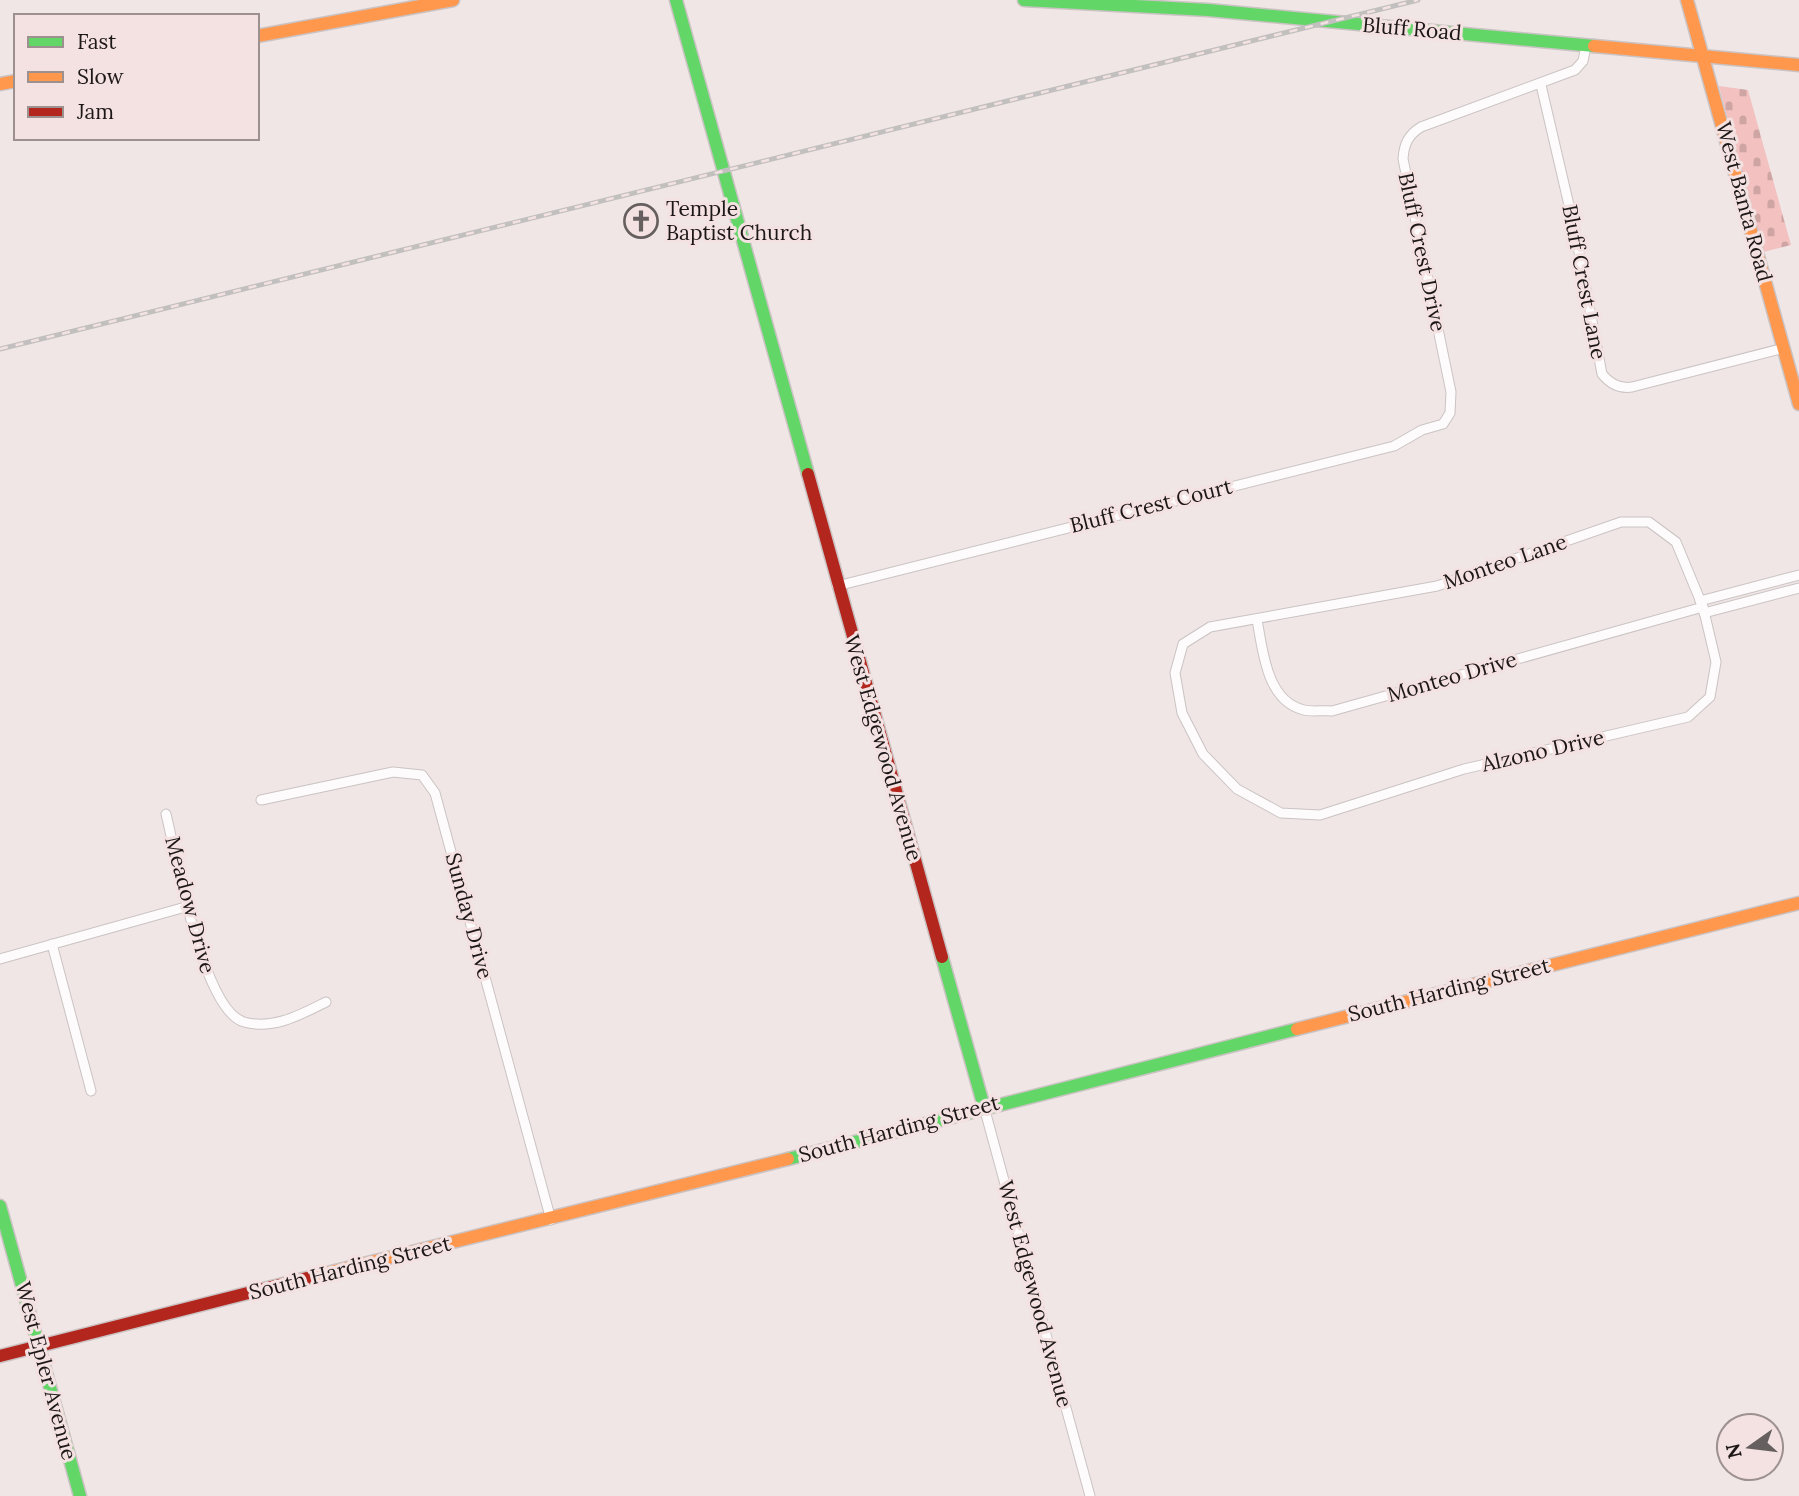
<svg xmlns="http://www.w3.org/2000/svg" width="1799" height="1496" viewBox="0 0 1799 1496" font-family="Lora,serif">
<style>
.cemetery{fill:url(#cemetery-stones)}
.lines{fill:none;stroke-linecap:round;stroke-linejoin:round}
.street-casing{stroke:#cbc3c3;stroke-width:11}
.fast-casing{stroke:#cbc3c3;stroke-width:15}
.slow-casing{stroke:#cbc3c3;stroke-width:15}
.jam-casing{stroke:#cbc3c3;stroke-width:15}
.street{stroke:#fdfbfb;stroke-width:9}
.fast{stroke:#63d668;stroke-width:12}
.slow{stroke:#ff974d;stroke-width:12}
.jam{stroke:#b3261e;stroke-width:12}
.rail-casing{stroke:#c2bfbf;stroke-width:5}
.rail{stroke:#f3e2e1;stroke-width:2.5;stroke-dasharray:8;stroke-linecap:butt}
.labels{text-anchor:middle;stroke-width:6;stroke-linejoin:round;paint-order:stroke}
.street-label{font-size:21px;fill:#1d1717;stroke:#f3e2e1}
.poi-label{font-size:21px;fill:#1d1717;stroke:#f3e2e1;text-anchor:start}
</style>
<defs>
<pattern id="cemetery-stones" width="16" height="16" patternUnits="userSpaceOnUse" patternTransform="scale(1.75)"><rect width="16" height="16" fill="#f2c1c0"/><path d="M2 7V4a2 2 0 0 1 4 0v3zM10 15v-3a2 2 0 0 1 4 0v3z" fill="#cfa5a4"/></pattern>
</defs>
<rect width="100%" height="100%" fill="#efe6e5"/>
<polygon class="cemetery" points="1719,86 1748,90 1791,245 1763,252"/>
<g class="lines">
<g class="street-casing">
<g id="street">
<path d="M1541,85L1575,231L1602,374C1610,384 1619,389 1632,387L1784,348"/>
<polygon points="1621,522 1649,522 1676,542 1703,607 1716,662 1710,697 1688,717 1464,769 1320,815 1281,813 1237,789 1203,754 1182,713 1175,673 1183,644 1210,627 1437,586"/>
<path d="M837,586L1394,446L1422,430L1443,424L1450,413L1451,392L1403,159C1404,144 1408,135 1421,127L1575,70L1583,61L1586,46"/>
<polyline points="1700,601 1799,575"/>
<polyline points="1704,613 1799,588"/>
<path d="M1257,620C1263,650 1266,701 1304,710C1312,712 1323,710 1332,711L1703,607"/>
<polyline points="261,800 393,772 422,775 435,793 551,1220"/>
<path d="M166,814C176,854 203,1011 244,1022C273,1030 300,1015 326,1002"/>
<polyline points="52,944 91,1091"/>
<polyline points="0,959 189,906"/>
<polyline points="984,1107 1090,1496"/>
</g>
</g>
<g class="fast-casing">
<g id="fast">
<polyline points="676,0 808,474"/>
<polyline points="1024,0 1208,10 1594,46"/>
<polyline points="942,957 984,1107"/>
<polyline points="788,1159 1297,1029"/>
<polyline points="0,1206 80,1496"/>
</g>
</g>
<g class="slow-casing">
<g id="slow">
<polyline points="1687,0 1799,404"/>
<polyline points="257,36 453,0"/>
<polyline points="1594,46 1799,65"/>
<polyline points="0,84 16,81"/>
<polyline points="1297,1029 1799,903"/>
<polyline points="311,1277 788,1159"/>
</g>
</g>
<g class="jam-casing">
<g id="jam">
<polyline points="808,474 942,957"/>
<polyline points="0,1356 311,1277"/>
</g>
</g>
<use href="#street" class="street"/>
<use href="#fast" class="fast"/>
<use href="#slow" class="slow"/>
<use href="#jam" class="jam"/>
<g class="rail-casing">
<polyline id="rail" points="0,349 1418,0"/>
</g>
<use href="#rail" class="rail"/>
</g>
<defs>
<g id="church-ring" transform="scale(1.75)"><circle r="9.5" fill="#f3e2e1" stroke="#665f5f" stroke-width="1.5"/><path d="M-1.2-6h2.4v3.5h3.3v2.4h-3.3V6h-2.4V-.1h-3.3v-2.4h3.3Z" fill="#665f5f"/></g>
</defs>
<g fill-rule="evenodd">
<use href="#church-ring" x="641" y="221"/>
</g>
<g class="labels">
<g class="street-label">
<text transform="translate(1412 29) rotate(5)" y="7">Bluff Road</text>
<text transform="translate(1744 202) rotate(75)" y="7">West Banta Road</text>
<text transform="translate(1422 252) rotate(78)" y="7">Bluff Crest Drive</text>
<text transform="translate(1584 282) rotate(79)" y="7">Bluff Crest Lane</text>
<text transform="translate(1151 506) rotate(-14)" y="7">Bluff Crest Court</text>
<text transform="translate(1505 562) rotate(-19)" y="7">Monteo Lane</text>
<text transform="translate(1452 677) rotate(-16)" y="7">Monteo Drive</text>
<text transform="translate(883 748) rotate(74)" y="7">West Edgewood Avenue</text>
<text transform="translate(1543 751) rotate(-13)" y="7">Alzono Drive</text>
<text transform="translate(190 905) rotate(75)" y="7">Meadow Drive</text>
<text transform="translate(469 916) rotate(75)" y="7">Sunday Drive</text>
<text transform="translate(1449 990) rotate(-14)" y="7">South Harding Street</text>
<text transform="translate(899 1129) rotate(-15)" y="7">South Harding Street</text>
<text transform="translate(350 1268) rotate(-14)" y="7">South Harding Street</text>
<text transform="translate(1035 1294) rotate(75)" y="7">West Edgewood Avenue</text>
<text transform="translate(46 1371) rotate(75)" y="7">West Epler Avenue</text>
</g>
<g class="poi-label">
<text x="666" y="216">Temple<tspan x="666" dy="24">Baptist Church</tspan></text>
</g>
</g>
<rect x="14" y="14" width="245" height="126" fill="#f3e2e1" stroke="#9d9190" stroke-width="2"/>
<rect x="28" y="37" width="35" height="10" fill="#63d668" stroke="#9d9190" stroke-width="2"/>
<text x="77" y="49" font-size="21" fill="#1d1717">Fast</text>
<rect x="28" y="72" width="35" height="10" fill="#ff974d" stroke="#9d9190" stroke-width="2"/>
<text x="77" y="84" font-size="21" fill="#1d1717">Slow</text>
<rect x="28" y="107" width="35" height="10" fill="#b3261e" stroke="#9d9190" stroke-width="2"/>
<text x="77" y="119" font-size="21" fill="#1d1717">Jam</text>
<g transform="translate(1750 1447) rotate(256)"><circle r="33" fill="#f3e2e1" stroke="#9d9190" stroke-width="2"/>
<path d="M0-5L12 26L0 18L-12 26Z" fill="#665f5f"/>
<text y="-10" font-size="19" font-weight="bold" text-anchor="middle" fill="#1d1717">N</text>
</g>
</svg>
